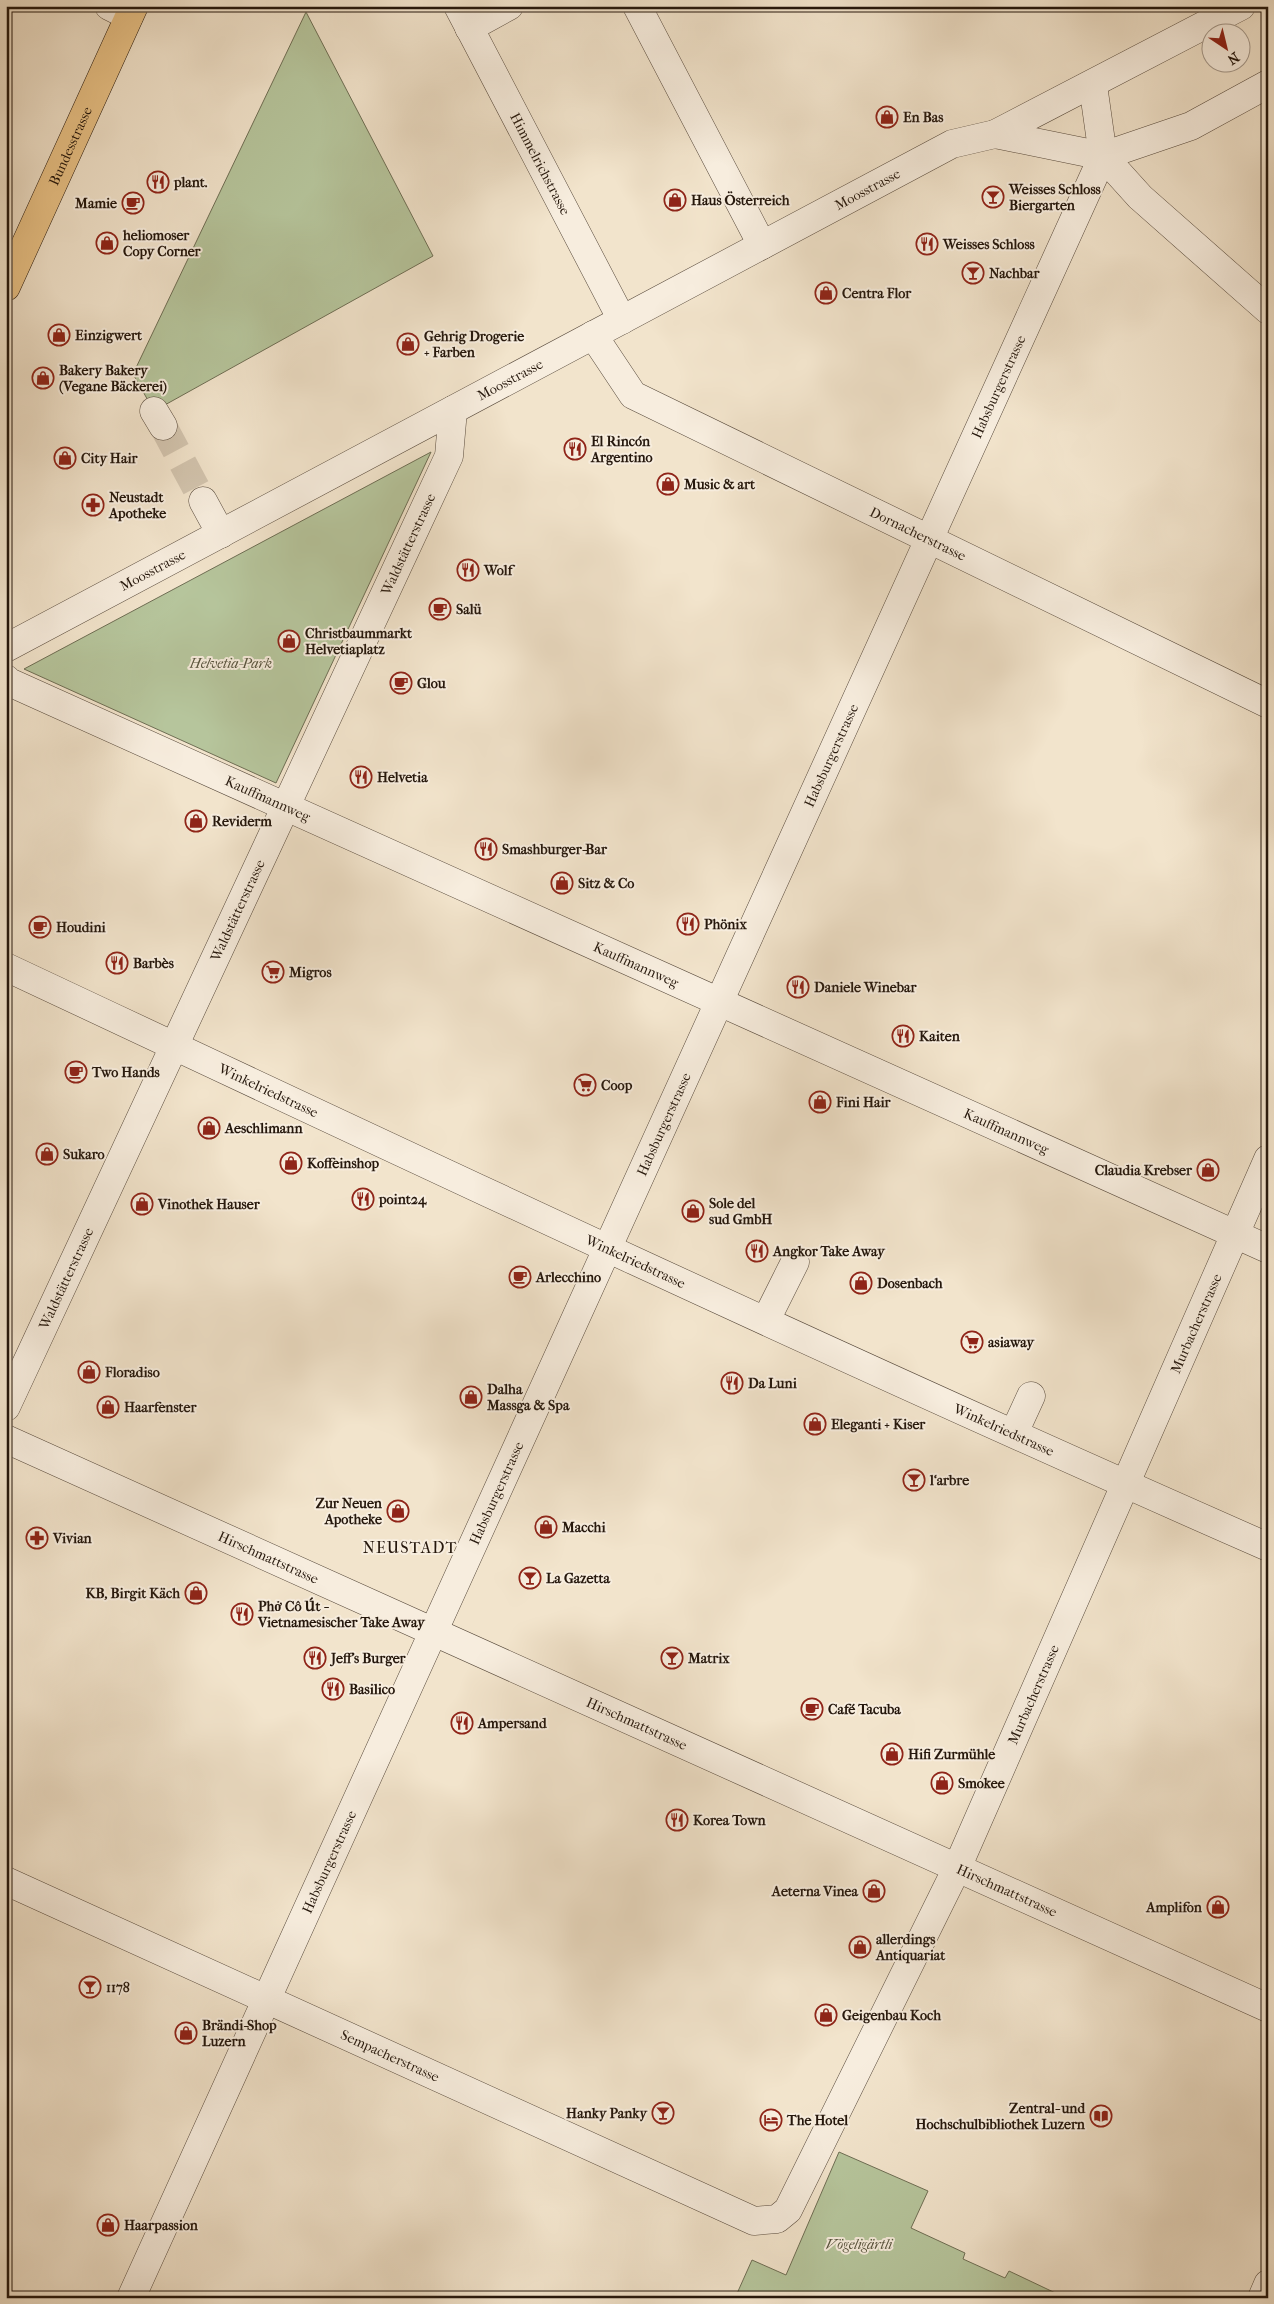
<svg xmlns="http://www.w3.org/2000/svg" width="1274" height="2304" viewBox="0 0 1274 2304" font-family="'IM FELL French Canon',serif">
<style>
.green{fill:#b6c59c;stroke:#6e6e54}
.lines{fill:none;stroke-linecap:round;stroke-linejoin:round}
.minor-tunnel{stroke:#d3c5af;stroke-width:28;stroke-dasharray:28 14;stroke-linecap:butt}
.minor-casing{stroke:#584a3c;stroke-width:29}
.major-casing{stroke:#25170c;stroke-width:29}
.minor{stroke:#f7edde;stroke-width:28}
.major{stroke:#e9c286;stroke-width:28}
.labels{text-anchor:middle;stroke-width:4;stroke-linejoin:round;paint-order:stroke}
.poi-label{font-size:14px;font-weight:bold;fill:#25170c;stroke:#f7edde;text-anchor:start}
.street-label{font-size:14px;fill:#25170c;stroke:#f7edde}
.park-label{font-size:14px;font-style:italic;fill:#58543e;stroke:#f7edde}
.quarter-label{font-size:16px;letter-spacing:1px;fill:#25170c;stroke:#f7edde}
</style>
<rect width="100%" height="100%" fill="#f2e4cc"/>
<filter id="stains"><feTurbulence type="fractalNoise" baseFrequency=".004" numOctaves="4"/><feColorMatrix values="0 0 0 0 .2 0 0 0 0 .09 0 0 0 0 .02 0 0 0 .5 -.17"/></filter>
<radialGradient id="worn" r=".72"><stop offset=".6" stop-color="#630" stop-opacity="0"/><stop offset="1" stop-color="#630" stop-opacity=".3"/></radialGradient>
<g class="green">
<polygon points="306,12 433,256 154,411 133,374"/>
<polygon points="431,452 276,783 24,669"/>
<polygon points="839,2152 928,2191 911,2228 965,2253 963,2259 1005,2278 1009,2271 1066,2298 735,2298 752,2260 786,2275"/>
</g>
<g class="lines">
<polyline class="minor-tunnel" points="163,426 203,501"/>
<g class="minor-casing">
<g id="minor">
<polyline points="109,6 129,16"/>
<path id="s1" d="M458,6L622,320"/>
<polyline points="637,6 762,245"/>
<polyline points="469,28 509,6"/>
<polyline points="1093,85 1103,156"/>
<polyline points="995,134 1103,156 1191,126 1268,84"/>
<polyline points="1103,156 1140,197 1268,310"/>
<path id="s2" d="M593,335L633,395L1268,704"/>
<polyline points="154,411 163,426"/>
<polyline points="203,501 221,534"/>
<path id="s3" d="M6,648L952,144L995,134L1241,6"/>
<path id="s4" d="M6,679L9,682L1268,1249"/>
<path id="s5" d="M6,967C425,1164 844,1361 1268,1547"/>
<polyline points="766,1320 795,1262"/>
<path id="s6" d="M6,1407L449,456L453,410"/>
<polyline points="1014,1433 1031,1396"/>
<path id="s7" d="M6,1439L1268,2008"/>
<path id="s8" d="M6,1881L754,2221L777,2219L788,2210L957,1868L1268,1159"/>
<path id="s9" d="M131,2298L1103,156"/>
<polyline points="1262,2298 1268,2284"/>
</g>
</g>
<g class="major-casing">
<g id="major">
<path id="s10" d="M6,287L134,6"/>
</g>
</g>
<use href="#minor" class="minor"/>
<use href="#major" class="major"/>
</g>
<defs>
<g id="shop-ring" transform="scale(1.125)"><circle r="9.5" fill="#f7edde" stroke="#8f2418" stroke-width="1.5"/><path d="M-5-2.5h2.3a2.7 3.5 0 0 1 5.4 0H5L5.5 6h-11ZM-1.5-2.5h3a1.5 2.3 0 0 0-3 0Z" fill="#8f2418"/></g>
<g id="restaurant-ring" transform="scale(1.125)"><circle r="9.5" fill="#f7edde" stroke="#8f2418" stroke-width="1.5"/><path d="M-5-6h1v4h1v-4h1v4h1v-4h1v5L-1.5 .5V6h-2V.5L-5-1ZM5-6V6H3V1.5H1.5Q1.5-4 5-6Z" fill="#8f2418"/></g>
<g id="bar-ring" transform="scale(1.125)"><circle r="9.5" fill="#f7edde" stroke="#8f2418" stroke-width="1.5"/><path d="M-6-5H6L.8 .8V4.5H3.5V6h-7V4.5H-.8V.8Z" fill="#8f2418"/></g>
<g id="cafe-ring" transform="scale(1.125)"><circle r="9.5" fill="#f7edde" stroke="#8f2418" stroke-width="1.5"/><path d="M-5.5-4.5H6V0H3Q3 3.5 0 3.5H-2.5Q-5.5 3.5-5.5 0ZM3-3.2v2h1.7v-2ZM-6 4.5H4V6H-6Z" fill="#8f2418"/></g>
<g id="pharmacy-ring" transform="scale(1.125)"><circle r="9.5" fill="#f7edde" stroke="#8f2418" stroke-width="1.5"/><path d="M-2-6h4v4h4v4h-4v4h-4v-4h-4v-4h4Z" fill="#8f2418"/></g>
<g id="supermarket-ring" transform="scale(1.125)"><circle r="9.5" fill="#f7edde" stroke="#8f2418" stroke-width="1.5"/><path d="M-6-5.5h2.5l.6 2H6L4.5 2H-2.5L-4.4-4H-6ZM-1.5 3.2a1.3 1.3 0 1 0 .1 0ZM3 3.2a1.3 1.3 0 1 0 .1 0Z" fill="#8f2418"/></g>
<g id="library-ring" transform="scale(1.125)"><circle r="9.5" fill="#f7edde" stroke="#8f2418" stroke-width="1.5"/><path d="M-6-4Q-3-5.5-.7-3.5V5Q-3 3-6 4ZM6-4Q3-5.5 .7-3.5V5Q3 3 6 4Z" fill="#8f2418"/></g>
<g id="hotel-ring" transform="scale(1.125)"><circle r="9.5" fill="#f7edde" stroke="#8f2418" stroke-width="1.5"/><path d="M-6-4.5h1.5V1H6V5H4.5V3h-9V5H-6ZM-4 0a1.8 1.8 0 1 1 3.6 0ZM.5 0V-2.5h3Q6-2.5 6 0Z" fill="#8f2418"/></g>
</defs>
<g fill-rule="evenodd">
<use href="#shop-ring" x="887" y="117"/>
<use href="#restaurant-ring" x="158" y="182"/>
<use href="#bar-ring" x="993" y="197"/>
<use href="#shop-ring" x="675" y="200"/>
<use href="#cafe-ring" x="133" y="203"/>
<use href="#shop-ring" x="107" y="243"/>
<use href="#restaurant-ring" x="927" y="244"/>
<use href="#bar-ring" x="973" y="273"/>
<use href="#shop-ring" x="826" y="293"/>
<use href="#shop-ring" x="59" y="335"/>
<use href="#shop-ring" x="408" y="344"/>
<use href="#shop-ring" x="43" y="378"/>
<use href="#restaurant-ring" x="575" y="449"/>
<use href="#shop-ring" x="65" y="458"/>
<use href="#shop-ring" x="668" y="484"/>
<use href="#pharmacy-ring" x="93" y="505"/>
<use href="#restaurant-ring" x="468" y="570"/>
<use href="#cafe-ring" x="440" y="609"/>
<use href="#shop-ring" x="289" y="641"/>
<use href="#cafe-ring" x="401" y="683"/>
<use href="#restaurant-ring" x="361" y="777"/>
<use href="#shop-ring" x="196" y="821"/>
<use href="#restaurant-ring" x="486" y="849"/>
<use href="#shop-ring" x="562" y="883"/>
<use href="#restaurant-ring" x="688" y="924"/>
<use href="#cafe-ring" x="40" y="927"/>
<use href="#restaurant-ring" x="117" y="963"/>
<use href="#supermarket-ring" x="273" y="972"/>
<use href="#restaurant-ring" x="798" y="987"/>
<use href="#restaurant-ring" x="903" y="1036"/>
<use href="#cafe-ring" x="76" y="1072"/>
<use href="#supermarket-ring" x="585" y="1085"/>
<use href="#shop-ring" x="820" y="1102"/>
<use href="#shop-ring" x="209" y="1128"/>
<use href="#shop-ring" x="47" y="1154"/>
<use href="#shop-ring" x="291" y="1163"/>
<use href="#shop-ring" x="1208" y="1170"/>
<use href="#restaurant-ring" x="363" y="1199"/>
<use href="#shop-ring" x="142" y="1204"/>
<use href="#shop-ring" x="693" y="1211"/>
<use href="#restaurant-ring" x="757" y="1251"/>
<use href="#cafe-ring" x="520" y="1277"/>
<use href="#shop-ring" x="861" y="1283"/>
<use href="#supermarket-ring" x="972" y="1342"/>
<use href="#shop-ring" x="89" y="1372"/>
<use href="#restaurant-ring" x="732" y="1383"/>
<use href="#shop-ring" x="471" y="1397"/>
<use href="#shop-ring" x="108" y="1407"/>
<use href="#shop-ring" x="815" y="1424"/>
<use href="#bar-ring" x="914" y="1480"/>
<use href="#shop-ring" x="398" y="1511"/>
<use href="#shop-ring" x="546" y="1527"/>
<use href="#pharmacy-ring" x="37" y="1538"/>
<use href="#bar-ring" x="530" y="1578"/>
<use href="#shop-ring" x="196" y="1593"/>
<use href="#restaurant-ring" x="242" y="1614"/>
<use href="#restaurant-ring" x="315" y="1658"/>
<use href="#bar-ring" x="672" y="1658"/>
<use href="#restaurant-ring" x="333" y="1689"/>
<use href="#cafe-ring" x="812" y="1709"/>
<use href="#restaurant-ring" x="462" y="1723"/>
<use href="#shop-ring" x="892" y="1754"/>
<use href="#shop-ring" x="942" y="1783"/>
<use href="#restaurant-ring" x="677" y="1820"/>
<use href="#shop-ring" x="874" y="1891"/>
<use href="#shop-ring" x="1218" y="1907"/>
<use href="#shop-ring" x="860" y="1947"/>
<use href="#bar-ring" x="90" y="1987"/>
<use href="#shop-ring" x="826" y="2015"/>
<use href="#shop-ring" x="186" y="2033"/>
<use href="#bar-ring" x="663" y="2113"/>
<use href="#library-ring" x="1101" y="2116"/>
<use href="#hotel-ring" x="771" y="2120"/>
<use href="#shop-ring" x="108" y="2225"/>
</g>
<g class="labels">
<g class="poi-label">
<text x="903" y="122">En Bas</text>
<text x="174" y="187">plant.</text>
<text x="1009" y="194">Weisses Schloss<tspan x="1009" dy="16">Biergarten</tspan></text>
<text x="691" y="205">Haus Österreich</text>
<text x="117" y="208" text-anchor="end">Mamie</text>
<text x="123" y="240">heliomoser<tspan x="123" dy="16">Copy Corner</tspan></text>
<text x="943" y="249">Weisses Schloss</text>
<text x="989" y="278">Nachbar</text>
<text x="842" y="298">Centra Flor</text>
<text x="75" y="340">Einzigwert</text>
<text x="424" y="341">Gehrig Drogerie<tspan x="424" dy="16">+ Farben</tspan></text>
<text x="59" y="375">Bakery Bakery<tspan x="59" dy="16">(Vegane Bäckerei)</tspan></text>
<text x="591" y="446">El Rincón<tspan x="591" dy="16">Argentino</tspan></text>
<text x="81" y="463">City Hair</text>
<text x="684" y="489">Music &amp; art</text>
<text x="109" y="502">Neustadt<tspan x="109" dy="16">Apotheke</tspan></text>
<text x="484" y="575">Wolf</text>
<text x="456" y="614">Salü</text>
<text x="305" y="638">Christbaummarkt<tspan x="305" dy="16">Helvetiaplatz</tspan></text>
<text x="417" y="688">Glou</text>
<text x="377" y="782">Helvetia</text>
<text x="212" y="826">Reviderm</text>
<text x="502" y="854">Smashburger-Bar</text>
<text x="578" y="888">Sitz &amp; Co</text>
<text x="704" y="929">Phönix</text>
<text x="56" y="932">Houdini</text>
<text x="133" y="968">Barbès</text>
<text x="289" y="977">Migros</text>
<text x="814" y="992">Daniele Winebar</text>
<text x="919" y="1041">Kaiten</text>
<text x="92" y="1077">Two Hands</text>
<text x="601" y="1090">Coop</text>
<text x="836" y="1107">Fini Hair</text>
<text x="225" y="1133">Aeschlimann</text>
<text x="63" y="1159">Sukaro</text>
<text x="307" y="1168">Koffeinshop</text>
<text x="1192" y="1175" text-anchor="end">Claudia Krebser</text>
<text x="379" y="1204">point24</text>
<text x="709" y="1208">Sole del<tspan x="709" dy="16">sud GmbH</tspan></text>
<text x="158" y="1209">Vinothek Hauser</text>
<text x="773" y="1256">Angkor Take Away</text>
<text x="536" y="1282">Arlecchino</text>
<text x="877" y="1288">Dosenbach</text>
<text x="988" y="1347">asiaway</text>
<text x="105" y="1377">Floradiso</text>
<text x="748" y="1388">Da Luni</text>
<text x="487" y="1394">Dalha<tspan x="487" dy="16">Massga &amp; Spa</tspan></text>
<text x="124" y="1412">Haarfenster</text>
<text x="831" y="1429">Eleganti + Kiser</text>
<text x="930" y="1485">l‘arbre</text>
<text x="382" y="1508" text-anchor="end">Zur Neuen<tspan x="382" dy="16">Apotheke</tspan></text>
<text x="562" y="1532">Macchi</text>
<text x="53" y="1543">Vivian</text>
<text x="546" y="1583">La Gazetta</text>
<text x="180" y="1598" text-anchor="end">KB, Birgit Käch</text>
<text x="258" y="1611">Phở Cô Út -<tspan x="258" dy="16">Vietnamesischer Take Away</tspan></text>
<text x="331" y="1663">Jeff's Burger</text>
<text x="688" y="1663">Matrix</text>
<text x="349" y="1694">Basilico</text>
<text x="828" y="1714">Café Tacuba</text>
<text x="478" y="1728">Ampersand</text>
<text x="908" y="1759">Hifi Zurmühle</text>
<text x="958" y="1788">Smokee</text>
<text x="693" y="1825">Korea Town</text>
<text x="858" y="1896" text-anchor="end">Aeterna Vinea</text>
<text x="1202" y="1912" text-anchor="end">Amplifon</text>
<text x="876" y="1944">allerdings<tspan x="876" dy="16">Antiquariat</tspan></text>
<text x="106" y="1992">1178</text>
<text x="842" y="2020">Geigenbau Koch</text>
<text x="202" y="2030">Brändi-Shop<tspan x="202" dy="16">Luzern</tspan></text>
<text x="1085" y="2113" text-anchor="end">Zentral- und<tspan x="1085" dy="16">Hochschulbibliothek Luzern</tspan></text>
<text x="647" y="2118" text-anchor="end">Hanky Panky</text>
<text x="787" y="2125">The Hotel</text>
<text x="124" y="2230">Haarpassion</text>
</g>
<g class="street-label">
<text dy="5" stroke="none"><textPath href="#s10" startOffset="155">Bundesstrasse</textPath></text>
<text dy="5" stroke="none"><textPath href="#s1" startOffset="178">Himmelrichstrasse</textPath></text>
<text dy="5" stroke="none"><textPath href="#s3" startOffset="976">Moosstrasse</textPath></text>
<text dy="5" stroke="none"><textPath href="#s3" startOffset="571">Moosstrasse</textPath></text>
<text dy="5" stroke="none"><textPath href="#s9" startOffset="2099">Habsburgerstrasse</textPath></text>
<text dy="5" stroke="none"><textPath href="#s2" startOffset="389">Dornacherstrasse</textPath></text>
<text dy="5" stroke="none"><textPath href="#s6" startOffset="952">Waldstätterstrasse</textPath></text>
<text dy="5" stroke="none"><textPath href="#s3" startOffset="166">Moosstrasse</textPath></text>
<text dy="5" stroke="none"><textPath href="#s9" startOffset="1694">Habsburgerstrasse</textPath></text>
<text dy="5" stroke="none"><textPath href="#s4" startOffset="288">Kauffmannweg</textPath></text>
<text dy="5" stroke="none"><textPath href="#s6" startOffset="548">Waldstätterstrasse</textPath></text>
<text dy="5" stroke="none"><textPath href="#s4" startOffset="692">Kauffmannweg</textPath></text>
<text dy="5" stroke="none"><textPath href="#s5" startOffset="290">Winkelriedstrasse</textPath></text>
<text dy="5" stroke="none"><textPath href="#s9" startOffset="1289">Habsburgerstrasse</textPath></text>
<text dy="5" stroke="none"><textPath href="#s4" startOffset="1098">Kauffmannweg</textPath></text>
<text dy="5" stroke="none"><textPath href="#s5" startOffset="695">Winkelriedstrasse</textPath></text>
<text dy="5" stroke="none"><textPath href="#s6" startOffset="142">Waldstätterstrasse</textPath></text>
<text dy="5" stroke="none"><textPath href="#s8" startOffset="1835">Murbacherstrasse</textPath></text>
<text dy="5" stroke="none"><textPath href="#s5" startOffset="1100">Winkelriedstrasse</textPath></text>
<text dy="5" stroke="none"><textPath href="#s9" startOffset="884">Habsburgerstrasse</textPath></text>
<text dy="5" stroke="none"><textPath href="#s7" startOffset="288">Hirschmattstrasse</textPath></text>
<text dy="5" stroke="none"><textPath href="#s8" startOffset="1430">Murbacherstrasse</textPath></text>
<text dy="5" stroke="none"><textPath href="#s7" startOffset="692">Hirschmattstrasse</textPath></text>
<text dy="5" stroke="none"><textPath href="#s9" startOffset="479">Habsburgerstrasse</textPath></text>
<text dy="5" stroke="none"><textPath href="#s7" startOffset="1098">Hirschmattstrasse</textPath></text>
<text dy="5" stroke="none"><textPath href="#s8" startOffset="422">Sempacherstrasse</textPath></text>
</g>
<g class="park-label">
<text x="231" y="668">Helvetia-Park</text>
<text x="859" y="2249">Vögeligärtli</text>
</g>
<g class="quarter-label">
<text x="410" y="1553">NEUSTADT</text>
</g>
</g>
<rect width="1274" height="2304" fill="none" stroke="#f2e4cc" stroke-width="25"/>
<rect x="8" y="8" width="1259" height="2289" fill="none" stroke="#25170c" stroke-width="2.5"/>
<rect x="12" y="12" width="1249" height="2279" fill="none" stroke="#25170c"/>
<g transform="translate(1226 48) rotate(145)"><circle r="24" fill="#f7edde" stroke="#a3978a"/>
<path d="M0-4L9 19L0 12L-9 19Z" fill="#8f2418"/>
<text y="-8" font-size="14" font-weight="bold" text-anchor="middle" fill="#25170c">N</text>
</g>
<rect width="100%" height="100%" filter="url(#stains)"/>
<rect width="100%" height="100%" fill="url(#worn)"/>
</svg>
